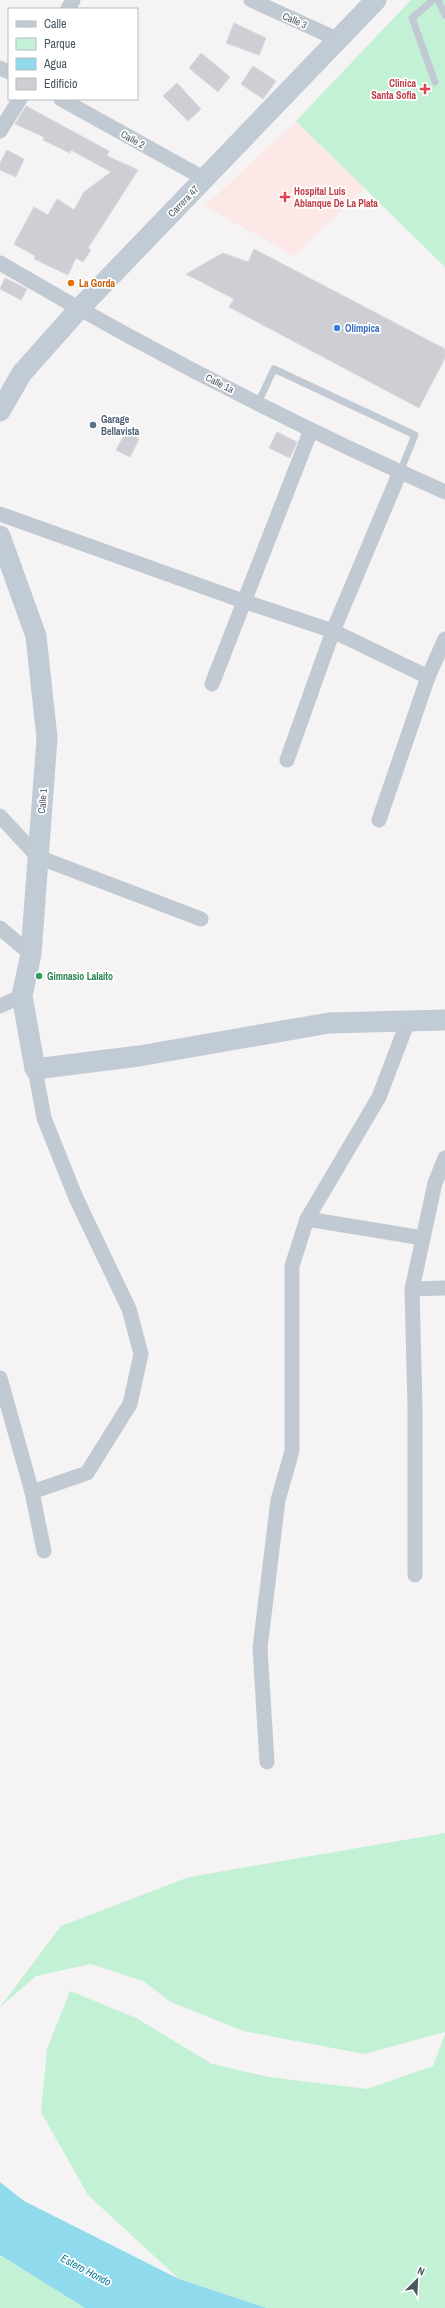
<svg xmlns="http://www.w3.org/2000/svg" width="445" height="2308" viewBox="0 0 445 2308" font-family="'Archivo Narrow',sans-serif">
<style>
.medical{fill:#fce8e6}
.green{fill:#c3f1d5}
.water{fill:#90daee}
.building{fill:#cdcfd5;stroke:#d7d9de}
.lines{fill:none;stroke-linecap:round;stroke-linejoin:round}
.lane{stroke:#c1cad2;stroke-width:7}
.street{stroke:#c1cad2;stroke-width:15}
.secondary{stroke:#c1cbd6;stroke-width:21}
.health-dot{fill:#e0444e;stroke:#fff;stroke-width:1.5}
.food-dot{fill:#e8710a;stroke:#fff;stroke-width:1.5}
.shop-dot{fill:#3f7fe0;stroke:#fff;stroke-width:1.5}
.service-dot{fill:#5c6f8a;stroke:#fff;stroke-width:1.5}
.leisure-dot{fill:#2e9e5b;stroke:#fff;stroke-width:1.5}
.labels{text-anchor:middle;stroke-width:3.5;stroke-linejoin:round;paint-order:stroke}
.street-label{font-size:10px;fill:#4a5661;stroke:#fff}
.health-label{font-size:10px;font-weight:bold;fill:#be3a42;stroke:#fff;text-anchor:end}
.food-label{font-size:10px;font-weight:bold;fill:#c56008;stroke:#fff;text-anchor:start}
.shop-label{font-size:10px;font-weight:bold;fill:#366cbe;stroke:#fff;text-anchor:start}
.service-label{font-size:10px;font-weight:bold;fill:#4e5e75;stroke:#fff;text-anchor:start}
.leisure-label{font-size:10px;font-weight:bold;fill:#27864d;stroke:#fff;text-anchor:start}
.water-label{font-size:11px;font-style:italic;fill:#0c7c9b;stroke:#fff}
</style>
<rect width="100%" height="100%" fill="#f5f3f3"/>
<polygon class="medical" points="296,121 365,188 294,256 205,206"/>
<g class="green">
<polygon points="411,0 445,0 445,267 296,121"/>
<polygon points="445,1833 445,2032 364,2054 243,2031 171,2002 143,1981 91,1964 36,1976 0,2007 61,1926 189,1877"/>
<polygon points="70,1991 136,2018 212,2064 269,2077 367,2089 433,2066 445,2034 445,2308 267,2308 179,2279 88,2195 41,2112 47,2049"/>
<polygon points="0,2255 85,2308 0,2308"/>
</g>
<polygon class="water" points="0,2182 24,2201 179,2279 267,2308 85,2308 0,2255"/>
<g class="building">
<polygon points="234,23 266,38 259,55 226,43"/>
<polygon points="201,53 230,77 218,92 189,68"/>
<polygon points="253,66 276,81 263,99 241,84"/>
<polygon points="177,83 201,109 188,121 163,96"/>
<polygon points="26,106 109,151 107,156 138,170 88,248 91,250 83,262 76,258 68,275 34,259 35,256 14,244 34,207 48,215 57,199 74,210 84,192 111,172 71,150 70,153 43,140 44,137 15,124"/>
<polygon points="7,150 24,159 16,177 0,170 0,163"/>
<polygon points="254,249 445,349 445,358 419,408 229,307 234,299 186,274 223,253 248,262"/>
<polygon points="5,278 27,289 21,300 0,289"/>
<polygon points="126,432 139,439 130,457 116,450"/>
<polygon points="277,432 297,442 290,458 269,448"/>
</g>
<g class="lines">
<g class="lane">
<polyline points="433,0 412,18 435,82"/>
<polyline points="438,0 445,15"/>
<polyline points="258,403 274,369 415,435 400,472"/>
</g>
<g class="street">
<polyline points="251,0 339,40"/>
<polyline points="68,9 73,0"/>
<polyline points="0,68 9,72"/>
<polyline points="61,99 205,179"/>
<polyline points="0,131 20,99"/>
<path d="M0,263C143,347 293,425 445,492"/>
<polyline points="0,514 243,601 333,631 428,677"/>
<polyline points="212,684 311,430"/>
<polyline points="287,760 333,631 400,472"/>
<polyline points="0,816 38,857 201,919"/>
<polyline points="379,820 428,677 445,639"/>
<polyline points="0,928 31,954"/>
<polyline points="0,1006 22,996"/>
<polyline points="307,1219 423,1238"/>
<polyline points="412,1289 445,1288"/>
<polyline points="0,1378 32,1492 44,1551"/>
<polyline points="32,1492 87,1473 130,1404 141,1354 129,1309 76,1198 44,1118 35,1069"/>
<polyline points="415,1575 415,1408 412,1289 435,1183 445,1158"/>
<polyline points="267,1762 260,1648 278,1500 292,1451 292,1266 307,1219 379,1097 408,1021"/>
</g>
<g class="secondary">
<polyline points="0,411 22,373 79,309 376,0"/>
<polyline points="0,536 36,636 47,738 31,954 22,996 35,1069 139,1056 329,1023 445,1020"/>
</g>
</g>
<g class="health-dot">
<path d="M423 83h4v4h4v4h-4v4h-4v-4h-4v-4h4z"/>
<path d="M283 191h4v4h4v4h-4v4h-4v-4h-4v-4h4z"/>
</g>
<circle class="food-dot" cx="71" cy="283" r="4"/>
<circle class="shop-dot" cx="337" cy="328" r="4"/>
<circle class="service-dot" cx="93" cy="425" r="4"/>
<circle class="leisure-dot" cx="39" cy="976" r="4"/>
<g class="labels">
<g class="street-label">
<text transform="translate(295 20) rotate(24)" y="4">Calle 3</text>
<text transform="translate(133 139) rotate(29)" y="4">Calle 2</text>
<text transform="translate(183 201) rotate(-46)" y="4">Carrera 47</text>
<text transform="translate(220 383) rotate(27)" y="4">Calle 1a</text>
<text transform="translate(42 801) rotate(-85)" y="4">Calle 1</text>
</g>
<g class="health-label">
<text x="416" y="87">Clinica<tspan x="416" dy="12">Santa Sofia</tspan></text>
<text x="294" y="195" text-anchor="start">Hospital Luis<tspan x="294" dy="12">Ablanque De La Plata</tspan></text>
</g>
<g class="food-label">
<text x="79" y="287">La Gorda</text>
</g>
<g class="shop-label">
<text x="345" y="332">Olímpica</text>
</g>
<g class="service-label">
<text x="101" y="423">Garage<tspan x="101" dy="12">Bellavista</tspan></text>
</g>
<g class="leisure-label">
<text x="47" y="980">Gimnasio Lalaito</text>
</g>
<g class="water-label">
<text transform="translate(86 2270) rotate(28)" y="4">Estero Hondo</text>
</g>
</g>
<rect x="8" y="8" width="130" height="92" fill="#ffffff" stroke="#b7bbc0"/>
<rect x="16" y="21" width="20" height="6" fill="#c1cbd6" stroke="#b7bbc0"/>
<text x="44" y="28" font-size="12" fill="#4a5661">Calle</text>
<rect x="16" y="38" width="20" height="12" fill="#c3f1d5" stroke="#b7bbc0"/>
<text x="44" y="48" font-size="12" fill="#4a5661">Parque</text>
<rect x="16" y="58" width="20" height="12" fill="#90daee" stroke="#b7bbc0"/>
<text x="44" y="68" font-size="12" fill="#4a5661">Agua</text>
<rect x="16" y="78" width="20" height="12" fill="#cdcfd5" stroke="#b7bbc0"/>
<text x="44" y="88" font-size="12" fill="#4a5661">Edificio</text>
<g transform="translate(417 2280) rotate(24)" stroke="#ffffff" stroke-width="3" paint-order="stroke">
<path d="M0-3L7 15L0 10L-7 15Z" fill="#4a5661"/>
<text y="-6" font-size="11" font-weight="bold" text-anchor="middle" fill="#4a5661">N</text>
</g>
</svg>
